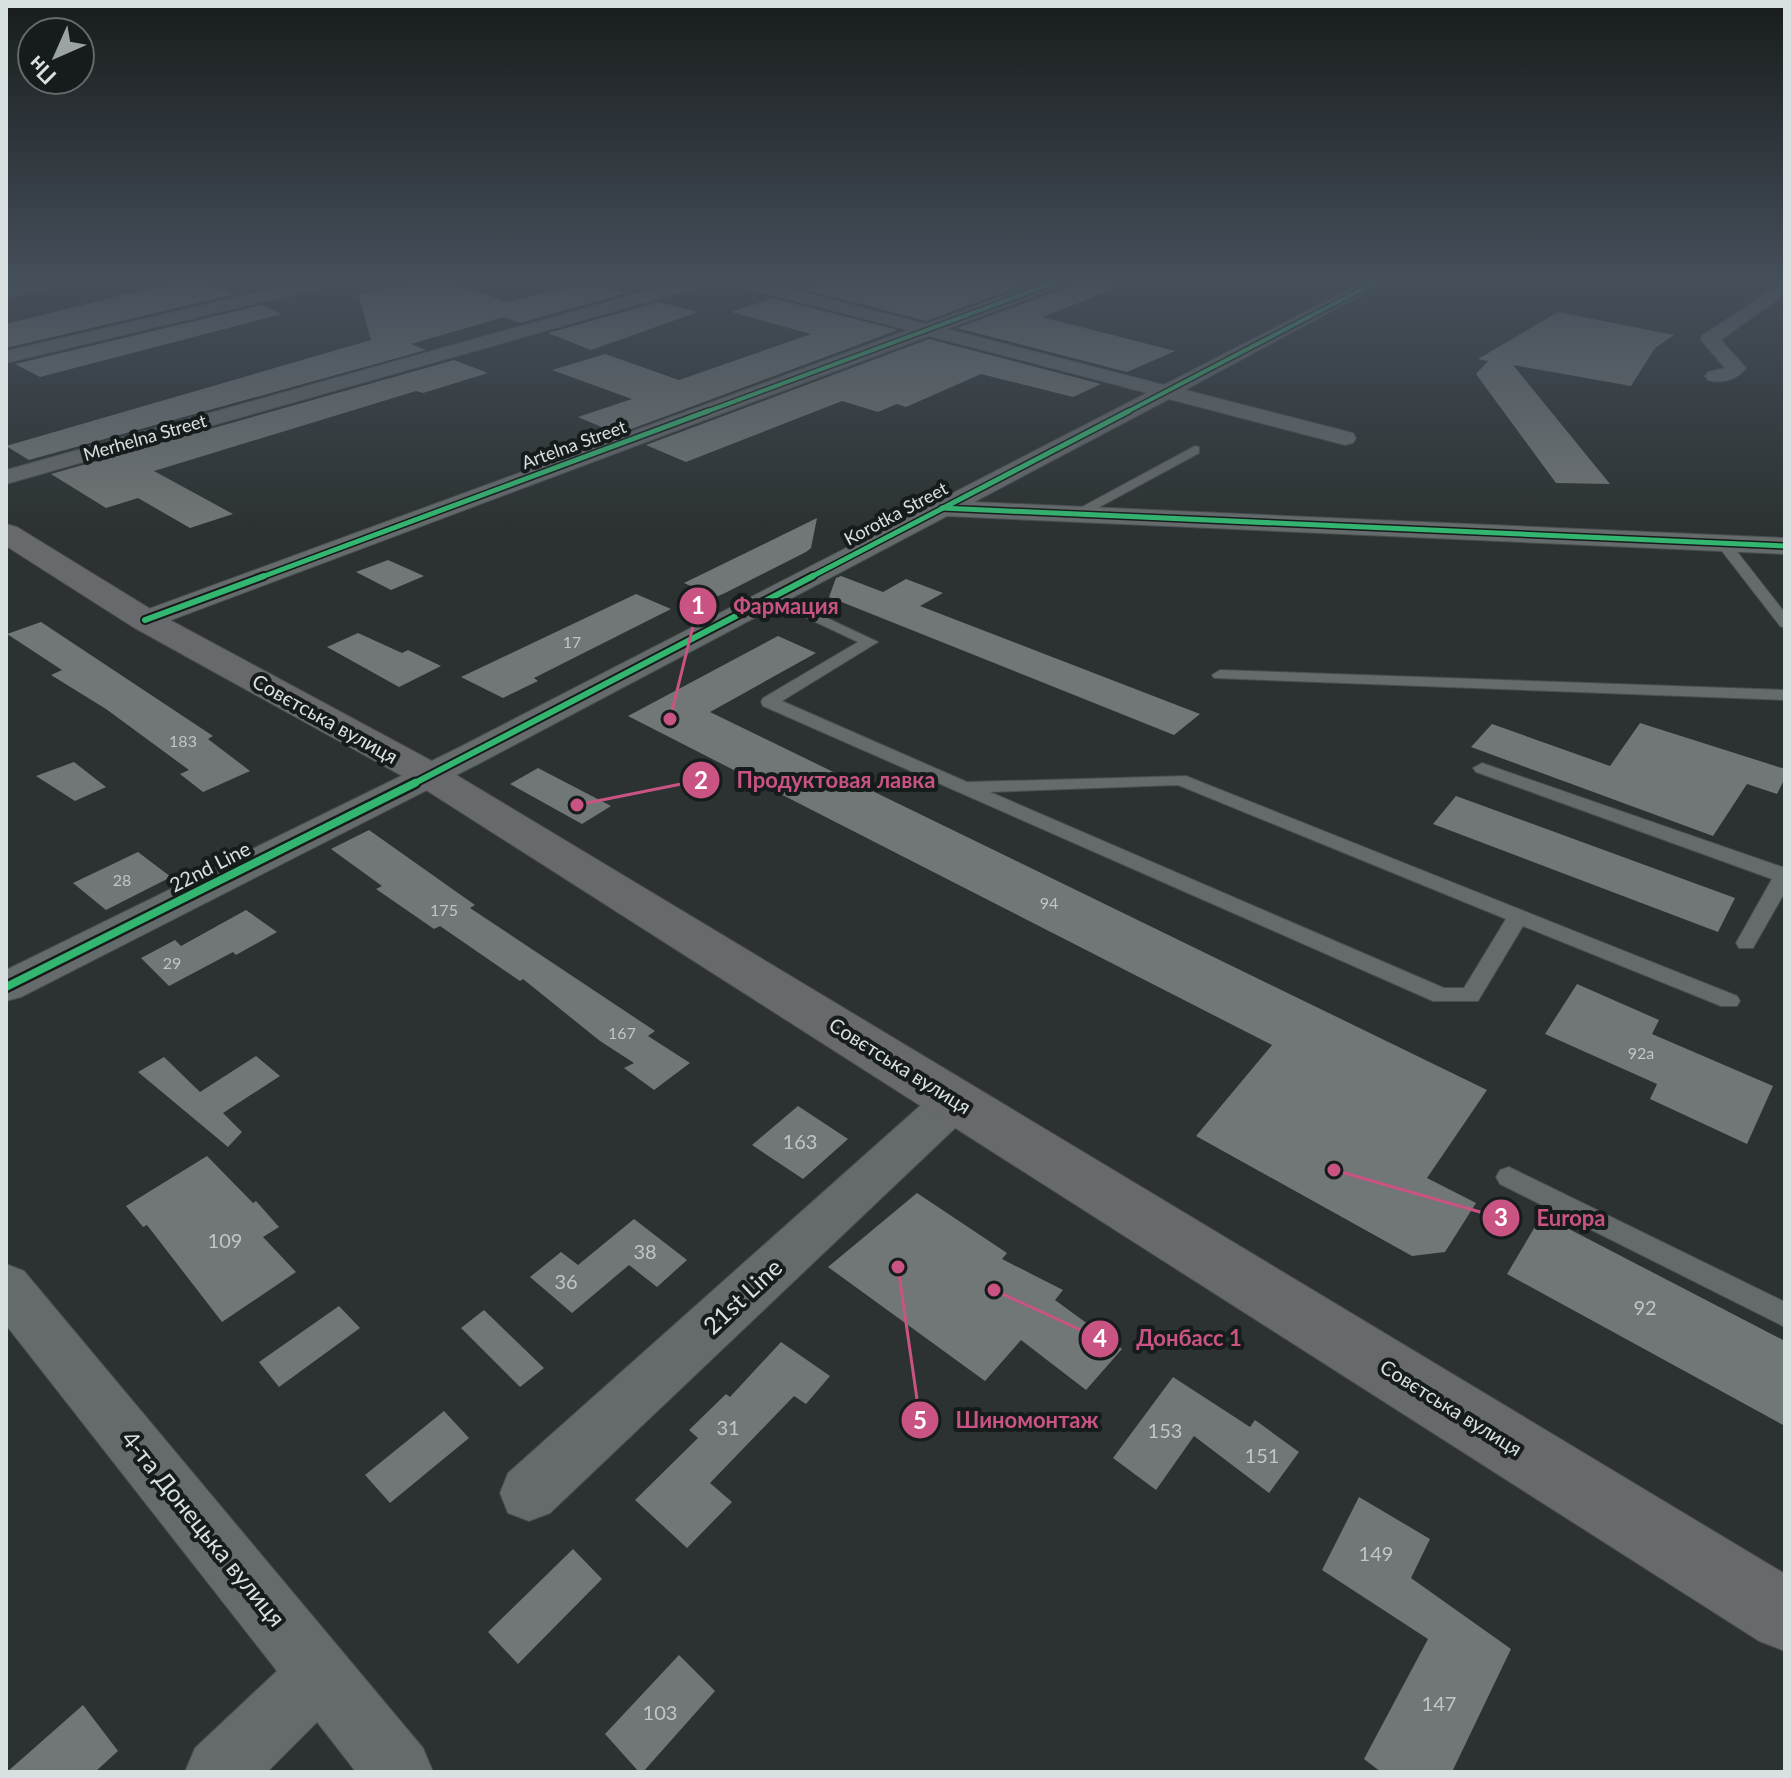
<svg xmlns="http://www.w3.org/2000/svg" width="1791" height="1778" viewBox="0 0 1791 1778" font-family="Lato,sans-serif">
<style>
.building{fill:#717676}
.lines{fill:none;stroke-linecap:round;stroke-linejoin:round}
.lane-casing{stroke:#484d4e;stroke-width:2}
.street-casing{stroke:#484d4e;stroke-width:2}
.primary-casing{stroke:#484d4e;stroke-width:2}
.lane{fill:#656a6b;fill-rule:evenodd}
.street{fill:#656a6b;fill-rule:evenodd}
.primary{fill:#68696d;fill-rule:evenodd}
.cycleway-far3-casing{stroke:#161b1c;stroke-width:7}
.cycleway-far2-casing{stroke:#161b1c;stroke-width:8}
.cycleway-far1-casing{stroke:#161b1c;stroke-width:10}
.cycleway-casing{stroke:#161b1c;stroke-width:13}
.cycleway-far3{stroke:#33b770;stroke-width:4}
.cycleway-far2{stroke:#33b770;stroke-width:5}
.cycleway-far1{stroke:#33b770;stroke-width:6}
.cycleway{stroke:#33b770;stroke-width:8}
.labels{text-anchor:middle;stroke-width:8;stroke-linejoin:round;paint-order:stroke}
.number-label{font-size:16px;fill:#bec6c6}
.far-street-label{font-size:18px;fill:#d8e0e1;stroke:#161b1c}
.street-label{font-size:20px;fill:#d8e0e1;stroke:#161b1c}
.near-number-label{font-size:20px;fill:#bec6c6}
.near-street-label{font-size:24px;fill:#d8e0e1;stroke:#161b1c}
.leader{fill:none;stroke:#c95483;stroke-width:3}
.callout-dot{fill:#c95483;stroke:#161b1c;stroke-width:3}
.mark-label{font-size:24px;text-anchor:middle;font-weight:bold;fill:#fff}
.callout-label{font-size:22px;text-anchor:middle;font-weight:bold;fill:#c95483;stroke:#161b1c;stroke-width:8;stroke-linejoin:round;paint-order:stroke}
</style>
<rect width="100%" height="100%" fill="#2c3232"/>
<g class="building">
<polygon points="179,281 203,281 236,294 6,348 6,324"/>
<polygon points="417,281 446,281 507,302 586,283 626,293 520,323 504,317 411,344 426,350 29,460 6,446 371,340 358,294"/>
<polygon points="812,281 1035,281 926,321 802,289 812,285"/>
<polygon points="1071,281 1130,283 1042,317 1175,351 1127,372 957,328 1066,288"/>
<polygon points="773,298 898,330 618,434 578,417 632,399 552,370 605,354 679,380 811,334 731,312"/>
<polygon points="659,302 698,312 591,350 548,333"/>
<polygon points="261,305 282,314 40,377 15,364"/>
<polygon points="1558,312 1674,335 1655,348 1631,386 1513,365 1610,484 1556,483 1476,374 1488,361 1478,359"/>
<polygon points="929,339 1101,384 1073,397 981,374 906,407 897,404 878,412 842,401 686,462 646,445"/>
<polygon points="454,360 488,373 423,393 416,391 154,471 233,514 190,528 138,498 106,508 51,474"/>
<polygon points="817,518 811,548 806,552 725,593 716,597 684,583"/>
<polygon points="388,560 424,576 391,590 356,572"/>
<polygon points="841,576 883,592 906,579 943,593 920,606 1200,714 1174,735 829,597 836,578"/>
<polygon points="636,594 671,609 534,678 538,681 503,698 461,677"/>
<polygon points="41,622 213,736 208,739 250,771 203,792 180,774 189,770 106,709 51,675 62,670 7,634"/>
<polygon points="358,633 402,653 408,650 441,666 399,687 327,647"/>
<polygon points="778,636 816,653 710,712 1487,1090 1427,1178 1476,1203 1445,1252 1412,1256 1196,1136 1272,1045 628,716"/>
<polygon points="1640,723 1785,769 1785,778 1777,794 1747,784 1713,836 1471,747 1492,724 1610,766"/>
<polygon points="74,762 106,787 75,801 36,776"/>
<polygon points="538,768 611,806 582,824 510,784"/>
<polygon points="1456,796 1735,898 1718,932 1433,824"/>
<polygon points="369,830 475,905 470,908 655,1031 648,1036 690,1063 654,1090 624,1068 634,1063 600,1041 523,979 520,981 440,926 434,929 376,889 382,886 331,849"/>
<polygon points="138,852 171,877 106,910 73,883"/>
<polygon points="246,910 277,932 236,955 233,952 169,986 141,958 175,940 181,946"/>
<polygon points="1577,984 1659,1020 1652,1034 1773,1086 1747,1144 1650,1099 1657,1084 1545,1034"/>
<polygon points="256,1056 280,1076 223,1113 242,1132 228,1147 138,1072 164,1057 200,1092"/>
<polygon points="798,1106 848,1139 803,1179 752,1145"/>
<polygon points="207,1156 253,1203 256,1201 279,1227 263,1237 296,1272 222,1322 147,1225 143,1227 126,1206"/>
<polygon points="917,1193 1007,1253 1002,1259 1063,1290 1055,1300 1122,1349 1086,1390 1021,1340 985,1381 828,1267"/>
<polygon points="1542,1215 1785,1341 1785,1426 1507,1274"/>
<polygon points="634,1219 687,1260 657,1287 629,1265 572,1313 530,1277 561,1252 578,1265"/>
<polygon points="339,1306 360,1328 279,1387 259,1362"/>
<polygon points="484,1310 544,1368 520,1387 461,1328"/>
<polygon points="781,1342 830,1376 806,1404 794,1396 710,1483 732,1502 687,1548 635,1500 698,1438 689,1430 726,1394 730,1397"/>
<polygon points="1173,1377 1250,1427 1255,1420 1299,1452 1269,1493 1194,1436 1156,1490 1113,1458"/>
<polygon points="444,1411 469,1438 390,1503 365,1475"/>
<polygon points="1359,1497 1430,1539 1411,1578 1511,1649 1452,1772 1381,1772 1364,1759 1428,1639 1322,1570"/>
<polygon points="573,1549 602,1579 518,1664 488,1632"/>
<polygon points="679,1655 715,1691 643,1772 639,1772 605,1734"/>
<polygon points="83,1705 118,1751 95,1772 7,1772"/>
</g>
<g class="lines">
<g class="lane-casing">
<g id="lane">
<polygon points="1195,446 1199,447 1199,453 1081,517 1069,514"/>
<polygon points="1723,539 1728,540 1785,613 1785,628 1780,626 1718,546 1716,543"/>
<path d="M774,593L878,642L782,701L967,782L1186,776L1737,996L1740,1001L1737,1006H1721L1523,926L1478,1001H1433L763,706L761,702L763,698L858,642L769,600V594ZM1178,785L1506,919L1464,988H1444L990,792Z"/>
<polygon points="1220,670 1785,690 1785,700 1214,678 1212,675"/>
<polygon points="1482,763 1785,868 1785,892 1753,948 1739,948 1736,943 1772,879 1476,772 1473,768"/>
<polygon points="1509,1167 1785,1302 1785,1327 1500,1184 1496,1177 1500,1170"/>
</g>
</g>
<g class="street-casing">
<g id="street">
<polygon points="35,281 70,281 67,285 6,297 6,287"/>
<polygon points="306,281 337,281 328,286 6,363 6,351"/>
<polygon points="682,281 710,281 707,285 6,484 6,470"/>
<polygon points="731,281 760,281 926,324 1043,281 1068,281 1065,285 947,329 1164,385 1365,281 1387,281 1185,390 1353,433 1356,438 1353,443 1345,445 1169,399 974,502 1785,538 1785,554 947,516 482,762 21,997 6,1001 6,970 458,748 1147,393 929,336 155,626 145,629 135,626 131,620 135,614 908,330 734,285"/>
<path d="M1785,281V294L1721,340L1746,368C1737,380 1722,384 1708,380L1705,376L1708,372L1725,368L1700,339L1703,335Z"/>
<polygon points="956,1083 972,1088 979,1100 972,1112 550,1513 529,1521 508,1513 500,1493 508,1473 940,1088"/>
<polygon points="6,1264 24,1271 423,1748 433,1772 356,1772 317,1722 267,1772 185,1772 195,1748 277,1671 6,1325"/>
</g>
</g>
<g class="primary-casing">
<polygon id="primary" points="6,524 17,527 157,613 443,767 1785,1574 1785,1651 1759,1641 415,783 133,627 6,546"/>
</g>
<use href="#lane" class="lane"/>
<use href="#street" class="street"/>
<use href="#primary" class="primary"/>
<g class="cycleway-far3-casing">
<g id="cycleway-far3">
<polyline points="703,413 1059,281"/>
<polyline points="1125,413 1378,281"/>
</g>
</g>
<g class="cycleway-far2-casing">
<g id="cycleway-far2">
<polyline points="942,508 1785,546"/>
<polyline points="259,578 708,411"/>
<polyline points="809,578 1129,411"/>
</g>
</g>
<g class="cycleway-far1-casing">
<g id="cycleway-far1">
<polyline points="145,620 264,576"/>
<polyline points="411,785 813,576"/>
</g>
</g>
<g class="cycleway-casing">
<polyline id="cycleway" points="6,987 415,783"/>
</g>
<use href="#cycleway-far3" class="cycleway-far3"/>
<use href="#cycleway-far2" class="cycleway-far2"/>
<use href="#cycleway-far1" class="cycleway-far1"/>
<use href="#cycleway" class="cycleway"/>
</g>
<linearGradient id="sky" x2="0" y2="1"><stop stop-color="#181c1c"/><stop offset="0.53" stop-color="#454f5a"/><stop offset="1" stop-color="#454f5a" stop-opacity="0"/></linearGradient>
<rect width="1791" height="530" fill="url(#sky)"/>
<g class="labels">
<g class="number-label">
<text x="572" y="648">17</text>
<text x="183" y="747">183</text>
<text x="122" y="886">28</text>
<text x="1049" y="909">94</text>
<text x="444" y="916">175</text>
<text x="172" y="969">29</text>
<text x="622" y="1039">167</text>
<text x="1641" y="1059">92а</text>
</g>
<g class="far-street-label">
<text transform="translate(145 438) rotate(-16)" y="6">Merhelna Street</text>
<text transform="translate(574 445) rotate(-20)" y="6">Artelna Street</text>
<text transform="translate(896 514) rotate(-28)" y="6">Korotka Street</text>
</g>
<g class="street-label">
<text transform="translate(325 719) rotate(29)" y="7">Совєтська вулиця</text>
<text transform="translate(210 867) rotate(-27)" y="7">22nd Line</text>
<text transform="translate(900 1066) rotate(32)" y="7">Совєтська вулиця</text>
<text transform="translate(1451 1408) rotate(32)" y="7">Совєтська вулиця</text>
</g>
<g class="near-number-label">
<text x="800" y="1149">163</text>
<text x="225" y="1248">109</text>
<text x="645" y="1259">38</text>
<text x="566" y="1289">36</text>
<text x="1645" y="1315">92</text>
<text x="728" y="1435">31</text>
<text x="1165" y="1438">153</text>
<text x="1262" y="1463">151</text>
<text x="1376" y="1561">149</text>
<text x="1439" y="1711">147</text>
<text x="660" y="1720">103</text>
</g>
<g class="near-street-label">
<text transform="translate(743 1297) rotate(-43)" y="8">21st Line</text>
<text transform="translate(203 1529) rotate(51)" y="8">4-та Донецька вулиця</text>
</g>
</g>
<path class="leader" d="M670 719L698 606M577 805L701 780M1334 1170L1501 1218M994 1290L1100 1339M898 1267L920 1420"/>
<g class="callout-dot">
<circle cx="670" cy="719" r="8"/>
<circle cx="577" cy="805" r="8"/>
<circle cx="1334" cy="1170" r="8"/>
<circle cx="994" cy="1290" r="8"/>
<circle cx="898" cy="1267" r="8"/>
<circle cx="698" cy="606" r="20"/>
<circle cx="701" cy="780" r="20"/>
<circle cx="1501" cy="1218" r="20"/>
<circle cx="1100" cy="1339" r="20"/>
<circle cx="920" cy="1420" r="20"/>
</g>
<g class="mark-label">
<text x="698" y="614">1</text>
<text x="701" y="789">2</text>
<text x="1501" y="1226">3</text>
<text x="1100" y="1347">4</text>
<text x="920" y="1429">5</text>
</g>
<g class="callout-label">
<text x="786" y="614">Фармация</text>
<text x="836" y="788">Продуктовая лавка</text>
<text x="1571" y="1226">Europa</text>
<text x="1189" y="1346">Донбасс 1</text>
<text x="1027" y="1428">Шиномонтаж</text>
</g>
<rect width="1791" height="1778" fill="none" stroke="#d8e0e1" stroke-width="16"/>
<g transform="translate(56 56) rotate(225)"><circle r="38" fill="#161b1c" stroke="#646a6b" stroke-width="2"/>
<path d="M0-6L14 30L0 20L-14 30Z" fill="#9ca3a4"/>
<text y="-12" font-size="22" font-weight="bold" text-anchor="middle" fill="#d8e0e1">Пн</text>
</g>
</svg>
